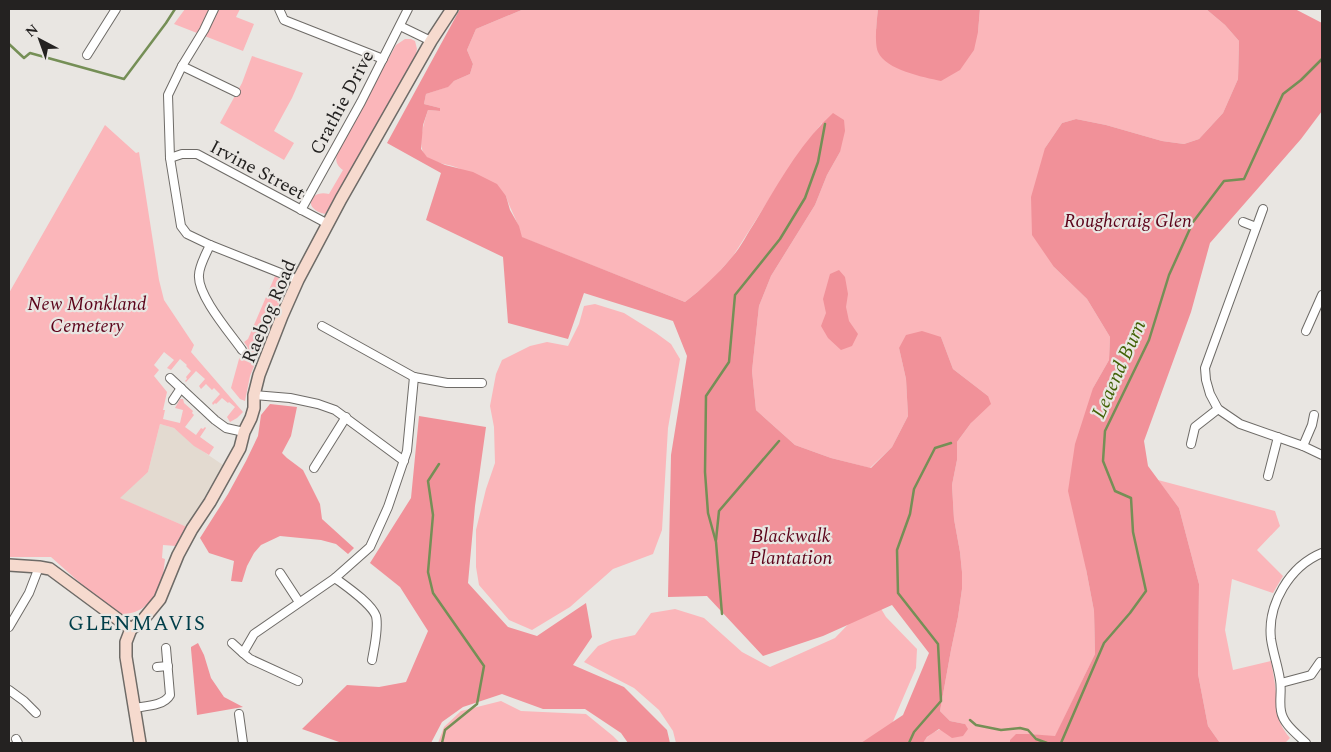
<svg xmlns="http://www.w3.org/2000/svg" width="1331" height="752" viewBox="0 0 1331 752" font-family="Spectral,serif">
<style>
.built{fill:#e3dad0}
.green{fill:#fbb6ba}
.forest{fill:#f19199}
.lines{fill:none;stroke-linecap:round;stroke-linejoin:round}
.stream{stroke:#758f56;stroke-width:2.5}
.minor-casing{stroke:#6e6b67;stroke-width:10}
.secondary-casing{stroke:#6e6b67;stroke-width:14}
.minor{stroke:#fff;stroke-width:8}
.secondary{stroke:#f6dace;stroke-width:11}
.labels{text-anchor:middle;stroke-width:4.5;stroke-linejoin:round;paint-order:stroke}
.street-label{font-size:19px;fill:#242221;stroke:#e9e6e2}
.park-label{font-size:19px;font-style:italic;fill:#5b031a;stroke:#e9e6e2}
.water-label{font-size:20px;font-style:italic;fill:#416206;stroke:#e9e6e2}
.quarter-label{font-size:21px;letter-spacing:1px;fill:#003e49;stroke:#e9e6e2}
</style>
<rect width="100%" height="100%" fill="#e9e6e2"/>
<polygon class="built" points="160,424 174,428 195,446 223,465 187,527 119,498 148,472"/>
<g class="green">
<polygon points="185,9 240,9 236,17 254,24 243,51 174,24"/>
<path d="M524,9H878L876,29L978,32L980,9H1206L1225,25L1239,41L1238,79L1223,113L1199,139L1184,144L1162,141L1106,125L1076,119L1062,123L1045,148L1054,267L1087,299L1110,337L1109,360L1093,388L1086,569L1094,611L1095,654L1055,737L1029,734L1011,740L1010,743H923C932,728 949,727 965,724L950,721L940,711L951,650L958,617L962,589V572L960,552L954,519L952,485L957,460V442L971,423L988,396L953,369L941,337L899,348L906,379L908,416L892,447L870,468L831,458L795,445L756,410L752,371L759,306L771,276L815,205L827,175L840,152L822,123L802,149L780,182L733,256L710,282L685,302L521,237C519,222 510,210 506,196C492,187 473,174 458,168C449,164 437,164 428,158C415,149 424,123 428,110L440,111V108L424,104L426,94L447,87L454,81L470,74L473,64L467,50L476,29Z"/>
<path d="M405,39H411L415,41L417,49L415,58L332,204L325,214C301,208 311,189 329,194L343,170C333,163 336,155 340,146L396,45Z"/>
<polygon points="252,56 303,73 292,98 274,131 294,143 284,160 220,123 242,83"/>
<path d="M105,125L136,153L139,152L159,280L164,300L194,345L191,352L243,412L237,418L230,422L227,417L235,407L229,402L228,403L222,398L216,404L215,403L213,405L212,403L220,394L214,388L212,390L206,384L201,389L199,386L205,379L196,371L186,382L185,381L187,379L186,377L191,371L186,366L187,365L180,359L171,370L167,368L174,360L164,352L154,365L159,370L154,376L167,392L163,410H165L163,419L180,423L183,410L175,408L180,399H183L184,403L193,411L192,413L194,415L185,427L196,435L201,428L203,429L205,427L206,428L200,437L214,447L209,455L194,446L174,428L160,424L148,472L120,498L187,527L176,546L163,545L162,558L165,559C164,568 163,578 160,586C152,605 135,618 114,613L51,557H9V293Z"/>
<path d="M275,276C282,280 284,282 284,291L250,376L245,401L240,399L231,388L239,359L248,348L244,342L248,339Z"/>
<polygon points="595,304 624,313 656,333 671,344 680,359 668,428 662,530 653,554 613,569 570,607 532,630 509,620 479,585 476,567 476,530 486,489 495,463 494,427 490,406 496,374 502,360 530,346 547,342 568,346 579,324 584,306"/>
<path d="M1158,480L1275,511L1280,526L1257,550L1283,576L1273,593L1232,579L1225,630L1233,670L1271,661C1273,672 1275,682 1276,693C1278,714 1276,721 1290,738L1285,743H1220L1208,726L1198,674L1199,584L1179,508Z"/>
<polygon points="871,592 886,617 917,649 916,668 888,733 871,743 676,743 673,731 659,710 634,688 584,662 598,646 612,640 635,635 651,613 675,609 704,618 742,652 770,667 835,638 862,610"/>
<polygon points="501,701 521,711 586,714 613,736 620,743 438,743 444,727 461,711"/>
</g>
<g class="forest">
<path d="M460,9H524L476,29L467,50L473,64L470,74L454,81L448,87L426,94L424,104L440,108V111L428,110L423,125L421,149L427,157L445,165L473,172L497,184L506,196L510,210L519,226L522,237L685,302C702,289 718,274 732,257C741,247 747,234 755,222C778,184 800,143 833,113L844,120L845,131L840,152L827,175L815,205L771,276L759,306L752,371L756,410L795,445L831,458L871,468L892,447L908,416L906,379L899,348L906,335L922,331L941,337L953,369L988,396L991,404L971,423L957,442V460L952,485L954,519L960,552L962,572V589L958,617L951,650L940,711L950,721L965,724L968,729L963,736L952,738L939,729L927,737L923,743H861L903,715L929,653L892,605L823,636L763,656L707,596L668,597L671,455L687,356L673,321L584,293L568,339L508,323L503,257L426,220L441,173L387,143Z"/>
<path d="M878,9H980L978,32L974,50L960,70L941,81C923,77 886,70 878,52C874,42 877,19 878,9Z"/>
<polygon points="1206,9 1295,9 1322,23 1322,111 1301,139 1210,243 1191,312 1144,441 1148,466 1179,508 1199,584 1198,674 1208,726 1220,743 1010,743 1010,740 1016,734 1029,734 1055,736 1095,654 1094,611 1086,569 1068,491 1075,444 1093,388 1109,360 1110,337 1087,299 1054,267 1032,235 1031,197 1045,148 1062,123 1076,119 1106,125 1162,141 1184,144 1199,139 1223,113 1238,79 1239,41 1225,25"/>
<polygon points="839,270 845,277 848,294 846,307 849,321 858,334 852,346 841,350 828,338 821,326 826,313 823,299 830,274"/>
<polygon points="270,404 297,407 291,436 282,453 287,458 303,470 320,504 322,519 354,548 348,554 336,544 321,540 280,536 261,545 254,553 247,566 242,582 231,581 234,561 209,553 200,538 228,494 246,461 258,436 261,415"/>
<polygon points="419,416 486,427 475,506 468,583 508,627 537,636 586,603 592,637 573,665 624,687 667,730 670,743 628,743 621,733 585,709 543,709 502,694 463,707 442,722 431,743 342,743 302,729 347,685 379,687 406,682 428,631 400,587 370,563 411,498"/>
<polygon points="198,643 204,655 211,678 224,697 243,707 197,715 191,649 191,647"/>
</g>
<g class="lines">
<g class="stream">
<polyline points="9,44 24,58 30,53 124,79 166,23 175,9"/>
<polyline points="439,464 428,481 433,515 428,572 433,593 484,666 477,704 445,730 442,743"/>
<polyline points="716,540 719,511 779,441"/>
<polyline points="722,614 716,542 708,513 705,472 706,396 729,362 735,295 780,239 805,198 818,162 825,124"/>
<polyline points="970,720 976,725 1001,730 1020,728 1028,730 1036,739 1047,743"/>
<polyline points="909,743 914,732 941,701 938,644 898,593 897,550 910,514 914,489 935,448 951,443"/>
<polyline points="1061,743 1104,643 1130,613 1146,591 1133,532 1131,498 1115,491 1103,461 1105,431 1149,340 1169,275 1193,222 1224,181 1244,179 1283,94 1301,80 1322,59"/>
</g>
<g class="minor-casing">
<g id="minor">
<polyline points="214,9 204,30 182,66 168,95 170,158 181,226 187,234 210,245 298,280"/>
<polyline points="279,9 284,20 383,59"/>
<polyline points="400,26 431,41"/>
<polyline points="87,55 116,9"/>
<polyline points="182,66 236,92"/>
<polyline points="170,158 182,154 197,154 328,224"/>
<polyline points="1263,209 1205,368 1206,380 1210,394 1218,409 1240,424 1303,446 1322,455"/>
<polyline points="301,210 361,102 408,9"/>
<polyline points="1243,222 1256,227"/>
<path d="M210,245C206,254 199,266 199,275C197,295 230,333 242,350"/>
<polyline points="322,326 414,377 447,383 482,383"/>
<polyline points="1306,331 1322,295"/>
<polyline points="170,378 215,420 226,428 244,432"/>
<polyline points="254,395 290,398 318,404 335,410 404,461"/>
<polyline points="173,400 181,388"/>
<polyline points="1191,444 1195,427 1218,409"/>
<polyline points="1303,446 1312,425 1314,415"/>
<polyline points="314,468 346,417"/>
<polyline points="1268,476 1278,437"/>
<polyline points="280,573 299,602"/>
<path d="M335,578C347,587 371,603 376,616C379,628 374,648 372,660"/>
<polyline points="9,627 29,593 39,567"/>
<polyline points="232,643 243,653"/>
<polyline points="157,667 168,666"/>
<polyline points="298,681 250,659 243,653 254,634 335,578 370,547 388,507 407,451 414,377"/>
<polyline points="1281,683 1311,675 1320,662"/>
<polyline points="9,690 24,701 36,713"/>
<path d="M134,708C145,706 164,706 170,695L166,648"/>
<polyline points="239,714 243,743"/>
<polyline points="16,739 18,743"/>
<path d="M1306,743C1297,734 1283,724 1281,711C1279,701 1282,690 1280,680C1278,666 1273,653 1271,639C1267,604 1290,566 1322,553"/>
</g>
</g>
<g class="secondary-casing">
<g id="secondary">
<polyline points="9,565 39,567 50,569 131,629"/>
<polyline points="131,629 142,621 160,599 178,555 192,529 210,502 240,448 244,432 251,418 254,408 254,395 259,375 282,316 298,280 341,199 431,41 452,9"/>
<polyline points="131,629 126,642 126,657 140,743"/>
</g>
</g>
<use href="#minor" class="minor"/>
<use href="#secondary" class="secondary"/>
</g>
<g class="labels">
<g class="street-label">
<text transform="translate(341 102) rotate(-62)" y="7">Crathie Drive</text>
<text transform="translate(258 169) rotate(28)" y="7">Irvine Street</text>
<text transform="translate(268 311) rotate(-67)" y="7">Raebog Road</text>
</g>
<g class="park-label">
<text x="1128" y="227">Roughcraig Glen</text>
<text x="87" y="310">New Monkland<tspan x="87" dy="22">Cemetery</tspan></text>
<text x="791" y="542">Blackwalk<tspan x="791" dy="22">Plantation</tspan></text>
</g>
<g class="water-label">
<text transform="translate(1118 369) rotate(-66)" y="7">Leaend Burn</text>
</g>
<g class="quarter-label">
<text x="137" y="630">GLENMAVIS</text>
</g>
</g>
<rect width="1331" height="752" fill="none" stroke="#242221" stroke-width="20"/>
<g transform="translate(40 40) rotate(319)" stroke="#e9e6e2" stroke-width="4" paint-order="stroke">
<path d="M0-4L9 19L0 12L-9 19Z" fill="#242221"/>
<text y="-8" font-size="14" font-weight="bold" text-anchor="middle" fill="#242221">N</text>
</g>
</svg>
